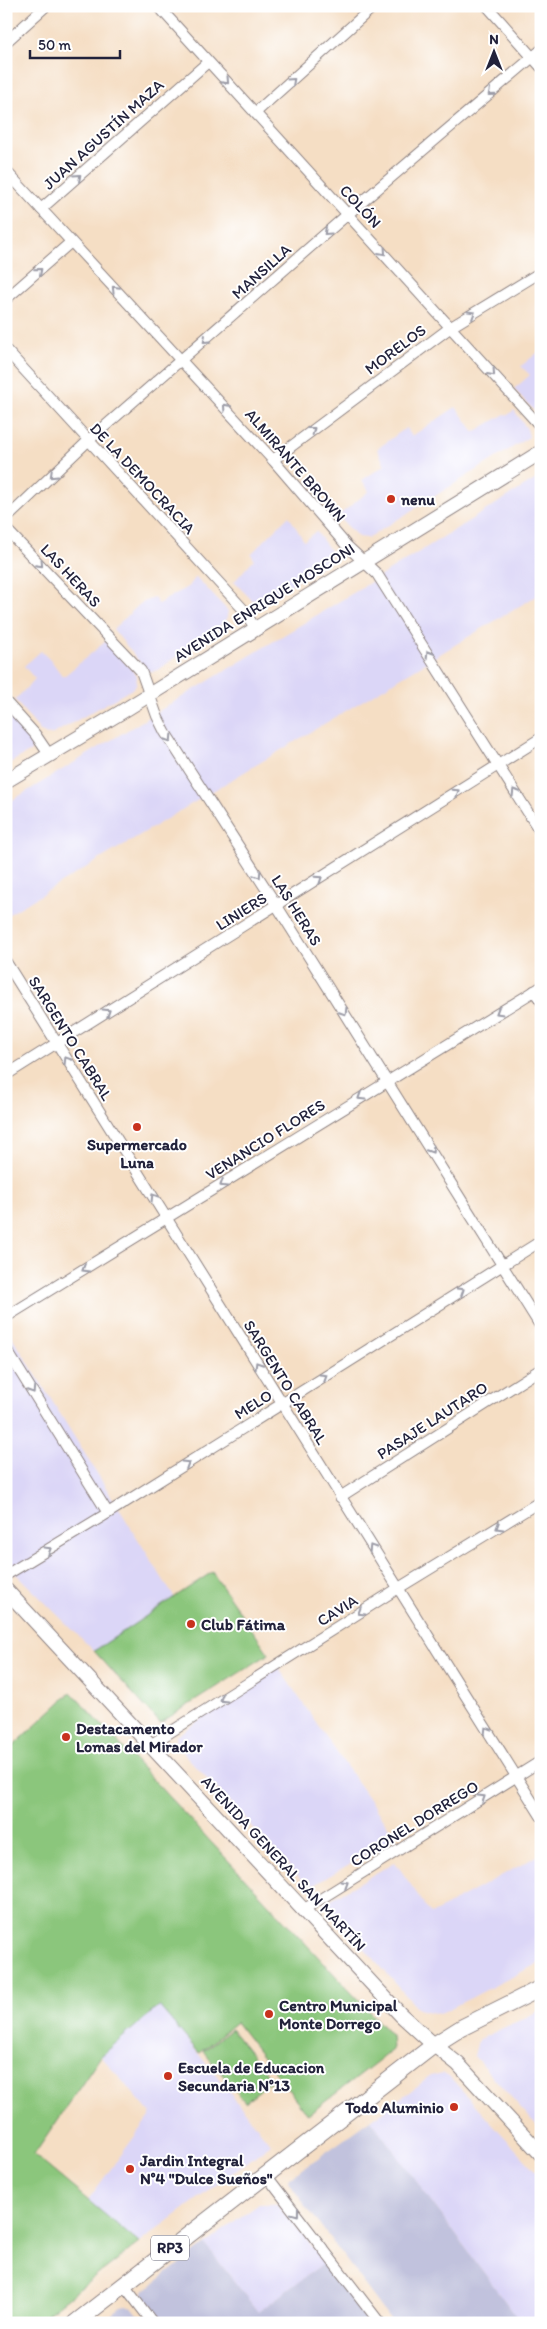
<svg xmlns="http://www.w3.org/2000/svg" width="547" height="2329" viewBox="0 0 547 2329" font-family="Itim,sans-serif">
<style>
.built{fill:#dbd6f7}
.industrial{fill:#c1c2dd}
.green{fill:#8bc67b;stroke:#56745b}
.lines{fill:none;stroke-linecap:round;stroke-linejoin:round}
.minor-casing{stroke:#8c8080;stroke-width:12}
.secondary-casing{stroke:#8c8080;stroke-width:16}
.trunk-casing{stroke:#8c8080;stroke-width:18}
.minor{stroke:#fff;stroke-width:10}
.secondary{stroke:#fff;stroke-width:14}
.trunk{stroke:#fff;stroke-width:16}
.oneway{stroke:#9c9ca7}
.poi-dot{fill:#c8321e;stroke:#fff;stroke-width:2}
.labels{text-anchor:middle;stroke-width:4;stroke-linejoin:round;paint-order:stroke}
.shield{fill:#fff;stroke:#646476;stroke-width:1}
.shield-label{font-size:15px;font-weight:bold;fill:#22223b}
.street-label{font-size:16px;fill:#22223b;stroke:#fff}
.poi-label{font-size:16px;font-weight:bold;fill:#22223b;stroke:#fff;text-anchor:start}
</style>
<rect width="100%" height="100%" fill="#fff"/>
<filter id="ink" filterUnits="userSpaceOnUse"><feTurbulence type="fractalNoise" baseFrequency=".02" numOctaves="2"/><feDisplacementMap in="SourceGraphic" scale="10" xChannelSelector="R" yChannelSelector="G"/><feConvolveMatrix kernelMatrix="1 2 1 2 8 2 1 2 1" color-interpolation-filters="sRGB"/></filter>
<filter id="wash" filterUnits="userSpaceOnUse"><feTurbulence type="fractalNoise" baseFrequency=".0096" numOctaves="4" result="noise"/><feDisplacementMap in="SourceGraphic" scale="20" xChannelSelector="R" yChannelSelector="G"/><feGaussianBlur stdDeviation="1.12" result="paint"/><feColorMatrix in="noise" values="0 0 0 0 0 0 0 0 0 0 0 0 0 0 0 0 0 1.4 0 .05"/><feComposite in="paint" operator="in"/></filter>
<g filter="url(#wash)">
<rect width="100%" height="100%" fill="#f5dec4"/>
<g class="built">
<polygon points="541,350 541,418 514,389 530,375 521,366"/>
<polygon points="456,407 474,432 505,414 507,416 514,410 527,429 529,437 368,538 358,537 338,516 369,491 362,480 385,465 377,449 406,428 412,436"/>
<polygon points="541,476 541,593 6,916 6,804 358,590"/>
<polygon points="289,516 304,541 316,531 330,550 330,561 261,603 252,600 234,582 254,559 251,554"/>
<polygon points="196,577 228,611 226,621 158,670 152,672 146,670 113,629 140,604 154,597 158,604 189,586"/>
<polygon points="106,641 137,676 136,685 132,689 53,734 47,735 41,732 15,700 35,679 24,666 41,651 53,663 63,677"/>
<polygon points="10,714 28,736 32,746 31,751 6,765 6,717"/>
<polygon points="6,1327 174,1597 94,1651 6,1564"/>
<polygon points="278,1667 395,1837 314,1885 305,1883 176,1745 175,1740 176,1736"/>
<polygon points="541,1854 541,1962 439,2014 418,2009 330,1909 328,1901 395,1862 431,1914"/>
<polygon points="159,2005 271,2144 139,2243 88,2200 151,2114 101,2056"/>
<polygon points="541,2010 541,2130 474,2056 478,2040"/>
<polygon points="442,2073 449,2076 541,2177 541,2323 521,2323 371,2120 431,2076"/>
<polygon points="259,2204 277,2204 325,2262 258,2312 205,2244"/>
</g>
<g class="industrial">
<polygon points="371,2120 521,2323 393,2323 288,2182 290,2178"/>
<polygon points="205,2244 258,2312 325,2262 372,2323 160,2323 144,2302 143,2292"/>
<polygon points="126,2306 133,2308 145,2323 101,2323 121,2307"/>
</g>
<g class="green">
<polygon points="212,1572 269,1654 160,1723 94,1651"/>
<polygon points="71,1692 391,2035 392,2050 308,2115 236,2022 199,2053 159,2006 101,2056 34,2155 139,2243 35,2323 6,2323 6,1753"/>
<polygon points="231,2029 272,2080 245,2102 203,2051"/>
</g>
</g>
<g filter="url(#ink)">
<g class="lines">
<g class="minor-casing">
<g id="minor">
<polyline points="158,6 541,427"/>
<polyline points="487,6 541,67"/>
<polyline points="6,42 46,6"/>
<polyline points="255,113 374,6"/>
<polyline points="6,171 273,460 347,546 377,574 541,833"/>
<polyline points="41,209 208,62"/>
<polyline points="6,299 71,242"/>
<polyline points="6,350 243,609 255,628"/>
<polyline points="273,460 451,327 541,272"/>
<polyline points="6,519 88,441 348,214 541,50"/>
<polyline points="6,529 141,671 157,716 165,732 277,906 541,1327"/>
<polyline points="6,702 35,734 50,756"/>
<polyline points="6,962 541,1816"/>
<polyline points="534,991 541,1001"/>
<polyline points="6,1075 541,738"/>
<polyline points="6,1317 541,987"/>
<polyline points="6,1349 108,1513"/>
<polyline points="340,1497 541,1369"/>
<polyline points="6,1575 108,1513 541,1241"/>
<polyline points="150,1745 397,1589 541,1501"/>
<polyline points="303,1910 541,1761"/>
<polyline points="266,2175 380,2323"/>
<polyline points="123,2284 153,2323"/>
</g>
</g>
<g class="secondary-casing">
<g id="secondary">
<polyline points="6,781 123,711 541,452"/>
<polyline points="6,1590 401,2015 434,2045 458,2064 541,2154"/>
</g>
</g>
<g class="trunk-casing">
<polyline id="trunk" points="75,2323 434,2045 461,2028 541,1988"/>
</g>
<use href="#minor" class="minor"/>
<use href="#secondary" class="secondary"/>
<use href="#trunk" class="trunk"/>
</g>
<defs><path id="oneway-chevron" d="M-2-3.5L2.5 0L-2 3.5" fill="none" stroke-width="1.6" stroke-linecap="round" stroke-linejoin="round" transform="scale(1.25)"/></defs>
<g class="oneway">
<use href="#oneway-chevron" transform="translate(226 81) rotate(47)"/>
<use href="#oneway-chevron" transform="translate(292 81) rotate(-42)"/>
<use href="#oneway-chevron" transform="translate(491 93) rotate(140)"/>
<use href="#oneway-chevron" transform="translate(78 177) rotate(-42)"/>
<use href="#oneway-chevron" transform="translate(327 232) rotate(138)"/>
<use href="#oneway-chevron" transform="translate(383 252) rotate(48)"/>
<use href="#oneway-chevron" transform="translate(39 271) rotate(-41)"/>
<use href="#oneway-chevron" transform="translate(115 289) rotate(-134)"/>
<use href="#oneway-chevron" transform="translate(472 314) rotate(-31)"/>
<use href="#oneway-chevron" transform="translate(206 340) rotate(138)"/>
<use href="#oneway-chevron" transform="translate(492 373) rotate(48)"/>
<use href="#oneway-chevron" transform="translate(226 407) rotate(-132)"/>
<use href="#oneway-chevron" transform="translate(312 430) rotate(-37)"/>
<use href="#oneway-chevron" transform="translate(53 475) rotate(136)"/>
<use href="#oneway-chevron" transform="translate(40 564) rotate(47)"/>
<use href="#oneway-chevron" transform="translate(429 654) rotate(-122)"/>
<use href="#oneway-chevron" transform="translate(169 739) rotate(57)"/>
<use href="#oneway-chevron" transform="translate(456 792) rotate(-33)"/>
<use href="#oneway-chevron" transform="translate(515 792) rotate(-122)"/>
<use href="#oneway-chevron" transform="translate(258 875) rotate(57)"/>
<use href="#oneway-chevron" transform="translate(319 879) rotate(-33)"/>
<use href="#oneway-chevron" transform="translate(107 1012) rotate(-32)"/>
<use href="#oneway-chevron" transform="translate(344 1012) rotate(58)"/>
<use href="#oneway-chevron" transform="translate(499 1012) rotate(149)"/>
<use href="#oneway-chevron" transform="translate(67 1060) rotate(-122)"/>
<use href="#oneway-chevron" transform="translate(361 1097) rotate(148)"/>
<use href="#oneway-chevron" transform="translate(431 1150) rotate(58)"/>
<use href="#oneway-chevron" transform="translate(223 1184) rotate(148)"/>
<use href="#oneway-chevron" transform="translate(154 1197) rotate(-122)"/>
<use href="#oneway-chevron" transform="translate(85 1269) rotate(149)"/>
<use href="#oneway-chevron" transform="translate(461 1291) rotate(-32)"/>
<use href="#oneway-chevron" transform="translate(258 1365) rotate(-122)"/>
<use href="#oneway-chevron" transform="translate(324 1377) rotate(-32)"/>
<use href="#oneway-chevron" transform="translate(32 1390) rotate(58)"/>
<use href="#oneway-chevron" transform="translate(186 1464) rotate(-32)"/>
<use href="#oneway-chevron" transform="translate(499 1527) rotate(149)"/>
<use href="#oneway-chevron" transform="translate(372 1548) rotate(-122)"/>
<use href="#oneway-chevron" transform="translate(48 1550) rotate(-32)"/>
<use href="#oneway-chevron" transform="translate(361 1612) rotate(148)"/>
<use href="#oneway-chevron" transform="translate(223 1699) rotate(148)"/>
<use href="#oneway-chevron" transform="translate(487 1730) rotate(-122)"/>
<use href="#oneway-chevron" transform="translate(482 1798) rotate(-32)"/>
<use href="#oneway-chevron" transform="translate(345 1884) rotate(-32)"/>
<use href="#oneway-chevron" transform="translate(296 2213) rotate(53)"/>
</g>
</g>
<g class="poi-dot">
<circle cx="391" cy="499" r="5"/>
<circle cx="137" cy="1127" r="5"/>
<circle cx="191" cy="1624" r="5"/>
<circle cx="66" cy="1737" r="5"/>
<circle cx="269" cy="2014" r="5"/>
<circle cx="168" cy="2076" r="5"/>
<circle cx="454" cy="2107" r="5"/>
<circle cx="130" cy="2169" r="5"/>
</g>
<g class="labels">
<rect class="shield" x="151" y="2235.5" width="38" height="25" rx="4"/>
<g class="shield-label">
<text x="170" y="2253">RP3</text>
</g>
<g class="street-label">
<text transform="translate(103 134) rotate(-42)" y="6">JUAN AGUSTÍN MAZA</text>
<text transform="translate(361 206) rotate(47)" y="6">COLÓN</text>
<text transform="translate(261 271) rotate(-42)" y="6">MANSILLA</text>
<text transform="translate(395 349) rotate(-37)" y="6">MORELOS</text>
<text transform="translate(296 465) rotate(49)" y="6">ALMIRANTE BROWN</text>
<text transform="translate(143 478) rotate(47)" y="6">DE LA DEMOCRACIA</text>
<text transform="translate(71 575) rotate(47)" y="6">LAS HERAS</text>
<text transform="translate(264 602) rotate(-32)" y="6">AVENIDA ENRIQUE MOSCONI</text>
<text transform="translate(297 910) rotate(58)" y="6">LAS HERAS</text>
<text transform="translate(241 911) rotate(-32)" y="6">LINIERS</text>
<text transform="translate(71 1038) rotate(58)" y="6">SARGENTO CABRAL</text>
<text transform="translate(265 1139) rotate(-32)" y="6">VENANCIO FLORES</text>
<text transform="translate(286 1382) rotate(58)" y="6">SARGENTO CABRAL</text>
<text transform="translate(253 1404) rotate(-32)" y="6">MELO</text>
<text transform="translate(432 1420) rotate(-33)" y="6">PASAJE LAUTARO</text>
<text transform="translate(337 1610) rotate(-32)" y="6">CAVIA</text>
<text transform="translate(414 1823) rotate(-32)" y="6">CORONEL DORREGO</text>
<text transform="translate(284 1863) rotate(47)" y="6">AVENIDA GENERAL SAN MARTÍN</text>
</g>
<g class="poi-label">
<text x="401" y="505">nenu</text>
<text x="137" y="1150" text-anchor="middle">Supermercado<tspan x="137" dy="18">Luna</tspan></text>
<text x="201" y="1630">Club Fátima</text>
<text x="76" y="1734">Destacamento<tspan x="76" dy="18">Lomas del Mirador</tspan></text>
<text x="279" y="2011">Centro Municipal<tspan x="279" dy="18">Monte Dorrego</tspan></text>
<text x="178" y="2073">Escuela de Educacion<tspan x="178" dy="18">Secundaria N°13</tspan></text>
<text x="444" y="2113" text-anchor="end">Todo Aluminio</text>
<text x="140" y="2166">Jardin Integral<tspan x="140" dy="18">N°4 "Dulce Sueños"</tspan></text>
</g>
</g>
<rect width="547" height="2329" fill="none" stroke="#fff" stroke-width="25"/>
<g transform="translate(494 52)" stroke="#ffffff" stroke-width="4" paint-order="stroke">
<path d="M0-4L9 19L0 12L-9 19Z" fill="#22223b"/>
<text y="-8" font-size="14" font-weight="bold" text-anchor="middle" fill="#22223b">N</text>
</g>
<path d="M30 50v8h90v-8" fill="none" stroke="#22223b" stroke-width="2.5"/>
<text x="38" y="50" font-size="15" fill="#22223b" stroke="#ffffff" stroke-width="4" paint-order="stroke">50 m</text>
</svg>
